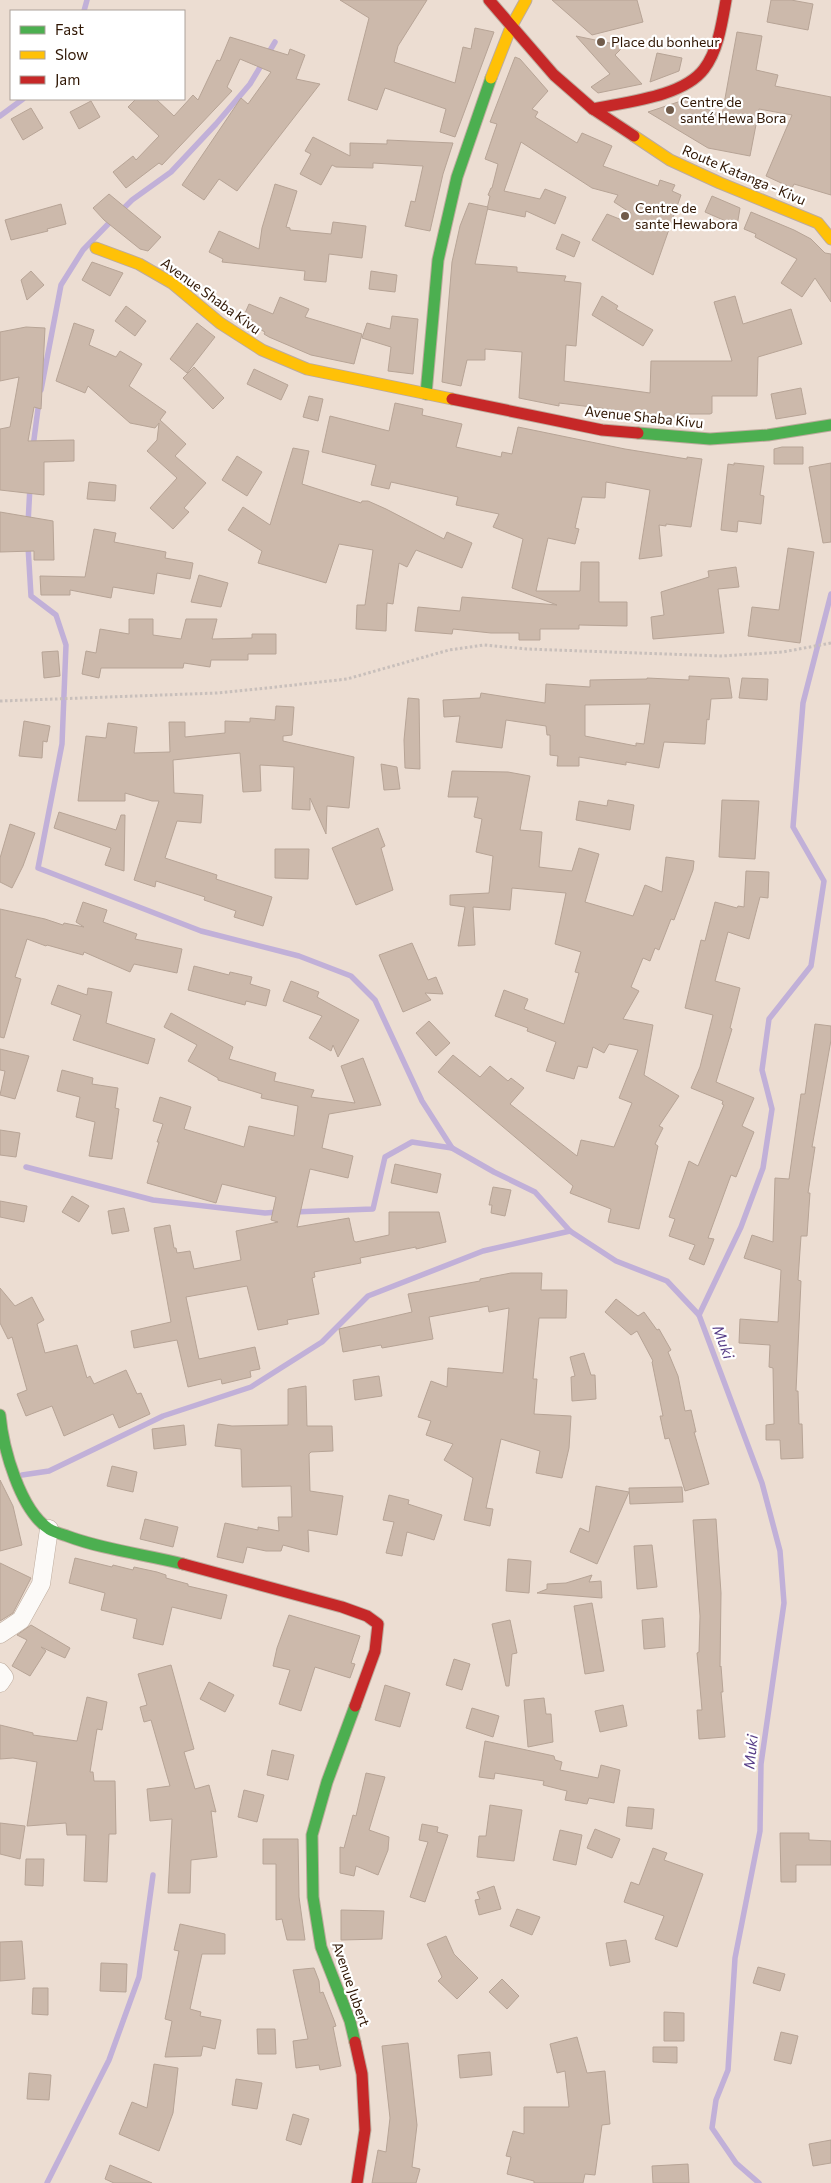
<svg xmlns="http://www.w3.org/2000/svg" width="831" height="2183" viewBox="0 0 831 2183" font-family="Commissioner,sans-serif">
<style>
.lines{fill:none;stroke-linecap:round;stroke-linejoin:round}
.stream{stroke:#c1b0d8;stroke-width:5.5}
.building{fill:#ccb9ab;stroke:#b7a496;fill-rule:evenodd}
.street-casing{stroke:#bdab9d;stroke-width:19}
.fast-casing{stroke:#bdab9d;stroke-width:13}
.slow-casing{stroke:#bdab9d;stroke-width:13}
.jam-casing{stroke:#bdab9d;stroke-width:13}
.path{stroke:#c8bfbb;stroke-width:3;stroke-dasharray:2.5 2.5;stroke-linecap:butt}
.street{stroke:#fcfaf8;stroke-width:18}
.fast{stroke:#4caf50;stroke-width:11}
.slow{stroke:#ffc107;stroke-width:11}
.jam{stroke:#c62828;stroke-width:11}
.poi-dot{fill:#715c4b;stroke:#fff;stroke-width:2}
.labels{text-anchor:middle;stroke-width:4.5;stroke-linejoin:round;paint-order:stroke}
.poi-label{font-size:14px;fill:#2f1603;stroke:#fff;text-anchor:start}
.street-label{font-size:14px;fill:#2f1603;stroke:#fff}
.water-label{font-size:15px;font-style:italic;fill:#573d87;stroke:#fff}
</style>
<rect width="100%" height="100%" fill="#ecddd2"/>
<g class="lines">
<g class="stream">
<polyline points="84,11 87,0"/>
<polyline points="0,116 23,99"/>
<polyline points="121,211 132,200 171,172 216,124 250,84 275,42"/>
<polyline points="41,390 61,285 83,250 113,219"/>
<polyline points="33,447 39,401"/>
<polyline points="28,524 30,486"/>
<polyline points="28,546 31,596 56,615 66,645 62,744 38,868 201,931 299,956 351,976 375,1000 422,1101 452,1148 494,1172 535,1192 570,1231 616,1261 667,1281 699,1315 762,1483 780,1551 784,1603 761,1764 760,1831 735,1958 728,2070 716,2100 712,2128 736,2163 759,2183"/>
<polyline points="26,1167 153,1200 265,1213 279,1212"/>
<polyline points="293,1212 373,1209 385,1157 412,1142 452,1148"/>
<polyline points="699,1315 741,1227 763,1168 772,1109 762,1070 769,1019 811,966 824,881 793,827 803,703 831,594"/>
<polyline points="22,1475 49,1471 163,1416 251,1387 322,1342 368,1296 483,1251 570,1231"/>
<polyline points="47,2183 109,2060 139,1977 153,1875"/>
</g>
</g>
<g class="building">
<polygon points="340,0 427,0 398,46 394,62 455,83 463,47 471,49 475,28 494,32 455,137 440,132 446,109 385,88 377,110 348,100 369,18"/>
<polygon points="552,0 637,0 643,22 592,35"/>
<polygon points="771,0 791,0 813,4 808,30 767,22"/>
<polygon points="737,32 762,36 756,70 778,75 775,86 831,97 831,195 794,184 792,188 766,176 792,115 759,109 750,156 708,148 648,112 684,100 722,115"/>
<polygon points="576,36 624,46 615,55 642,84 598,93 591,87 610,74"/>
<polygon points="230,37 288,55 290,49 305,55 296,79 320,84 237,191 219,179 204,200 182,185 241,98 248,104 271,72 240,59 227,87 232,91 162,165 159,163 126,188 113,172 133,156 136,160 159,136 128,107 136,99 156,99 174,116 193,95 198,100 217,60 220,61"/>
<polygon points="657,53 682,58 679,71 650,82"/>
<polygon points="515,57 520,59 548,91 532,109 538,112 535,117 577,143 582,133 612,146 603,166 658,186 660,180 675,185 672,191 681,195 653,275 592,240 607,214 627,222 631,213 614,202 618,195 592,188 521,142 504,191 540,199 545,189 566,197 555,224 526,211 525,217 487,209 490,196 488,195 491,188 492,188 498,164 485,159 497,124 490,122"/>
<polygon points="91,101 100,117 79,129 70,112"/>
<polygon points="31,108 43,128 23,140 11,119"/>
<polygon points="313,137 350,156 350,143 387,144 387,140 453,143 443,174 430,231 405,226 411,201 415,202 423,166 373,163 373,168 336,167 332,165 321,185 300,174 311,154 305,151"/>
<polygon points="275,184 297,191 286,227 290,228 290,230 331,234 333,222 366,226 362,258 329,254 326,282 304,280 305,271 222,262 223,259 209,252 219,231 259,249 262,228"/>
<polygon points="109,194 161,237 148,251 140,249 104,220 93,208"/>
<polygon points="712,196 740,208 737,226 705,212"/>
<polygon points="469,203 488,207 475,264 517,267 517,272 566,276 564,281 581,283 576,346 566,345 564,381 650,393 651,361 732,361 714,302 735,296 743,324 791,309 802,344 758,357 757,396 712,396 712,413 710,414 674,414 674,418 650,417 650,416 600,408 559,403 559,406 519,398 522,352 485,349 485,360 467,360 461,386 442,382 452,262 460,226"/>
<polygon points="61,204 66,224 47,229 48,231 11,240 5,220"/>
<polygon points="751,212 794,230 811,239 825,253 831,254 831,302 815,278 802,297 781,283 797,259 755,237 756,234 744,229"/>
<polygon points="562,234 580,242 574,257 556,249"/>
<polygon points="92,262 123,273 110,296 82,280"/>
<polygon points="31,271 44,285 27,300 21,280"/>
<polygon points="371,271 397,275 395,292 369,289"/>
<polygon points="602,296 618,306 616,309 653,330 643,346 592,315"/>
<polygon points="280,297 309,309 305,317 362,334 354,364 311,355 269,337 264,334 265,332 242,320 249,304 273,314"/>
<polygon points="126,306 146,321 135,336 115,321"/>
<polygon points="392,316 418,319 413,374 388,371 391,347 362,338 367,323 390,329"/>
<polygon points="74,323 94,330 89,345 116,357 120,351 142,364 129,386 166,412 160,420 186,444 175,456 206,483 184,508 189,512 173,529 150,508 177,478 147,451 157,440 159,423 155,428 130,423 88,386 85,393 56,381"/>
<polygon points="197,323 215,337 187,373 170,359"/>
<polygon points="26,327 45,328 41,409 34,407 28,441 74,440 74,461 44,462 44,495 0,490 0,429 10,427 19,377 0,381 0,332"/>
<polygon points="194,367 224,398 213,409 183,378"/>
<polygon points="254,369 288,385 281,400 247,384"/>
<polygon points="801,388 806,414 776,419 771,394"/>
<polygon points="309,396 323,399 318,421 303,417"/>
<polygon points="395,403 423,409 422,415 462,424 456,447 501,457 502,452 512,454 518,427 625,449 687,459 687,457 702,459 691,527 666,524 666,526 659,525 662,556 639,559 650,490 606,482 605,498 582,497 575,528 579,529 575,544 548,538 536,591 580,591 581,562 599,562 599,602 627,602 627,626 579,625 579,629 540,629 540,640 519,640 519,633 491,633 453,629 452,634 415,631 418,607 460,611 462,597 557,605 512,588 523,539 493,527 499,514 456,505 458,497 391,482 389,489 371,485 376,465 322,452 330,416 389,431"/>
<polygon points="782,447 803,447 803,464 774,464 774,449"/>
<polygon points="293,448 309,451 302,484 361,503 362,501 368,501 386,509 444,539 447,532 472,543 462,568 416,550 407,567 399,563 393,604 387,603 386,631 356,629 357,605 365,605 373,550 339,544 326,583 258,563 262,551 228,530 243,507 270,525"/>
<polygon points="237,456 262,472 247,496 222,480"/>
<polygon points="734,463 764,466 760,495 764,496 761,524 738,521 737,532 721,530 728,464 734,465"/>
<polygon points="831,463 831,542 823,543 809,467"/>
<polygon points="89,482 116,485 115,501 87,499"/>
<polygon points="0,512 53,521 54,560 34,560 34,551 0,552"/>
<polygon points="94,529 116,533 114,542 166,552 165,558 193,563 190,579 157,573 154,594 113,587 111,598 70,590 70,595 41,595 40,576 85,577"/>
<polygon points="788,548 814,552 800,643 748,636 752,607 779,610"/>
<polygon points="736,567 739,587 718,589 724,633 653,639 651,617 664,615 661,592 709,577 708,571"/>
<polygon points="199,575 228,583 221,607 191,602"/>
<polygon points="129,619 153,619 153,635 181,639 186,619 217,619 212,639 252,638 252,634 276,634 276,654 248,654 248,660 211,660 210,667 184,663 183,668 101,668 99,678 82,674 86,651 96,653 100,629 129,634"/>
<polygon points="58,651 60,676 44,678 42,652"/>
<path d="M689,676L729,678L732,698L711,699L709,720L707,719L705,744L664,742L659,768L626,762V765L579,757V766H557L558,756L550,755V735H547L546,726L506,720L502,748L456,742L460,716L444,717L443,700L480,698L481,693L545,703L546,684L590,687V680L647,679V678L689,680ZM650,704L644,744L636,743V746L585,736V705Z"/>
<polygon points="742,678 768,679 767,700 739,698"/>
<polygon points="408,698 419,699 420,769 405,768 404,740"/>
<polygon points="276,706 294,707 292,735 283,736 283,741 354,757 349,808 327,806 326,834 310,798 310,810 292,809 294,767 260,765 261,791 243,792 240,753 173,760 174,793 203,795 201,823 177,821 165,858 217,875 216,879 272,897 263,926 234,917 236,911 204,900 205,897 156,881 155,887 134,880 159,801 152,801 125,793 125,801 78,801 86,736 106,738 108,723 137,727 134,753 170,752 169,722 185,722 185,737 225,733 225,721 250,722 250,718 275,720"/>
<polygon points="24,721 50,726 47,742 43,741 42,758 19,756"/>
<polygon points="381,764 397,767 400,789 384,790"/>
<polygon points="452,771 508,772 530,776 520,830 542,832 539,867 572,871 579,848 599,854 585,902 633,916 645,885 662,892 666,857 694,861 693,870 674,920 671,919 659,950 655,948 650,961 643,958 631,987 639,991 623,1019 653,1025 644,1075 679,1096 659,1126 663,1128 655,1144 658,1146 639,1229 608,1222 611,1209 570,1193 573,1186 438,1072 453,1055 480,1077 490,1066 508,1081 511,1078 524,1088 510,1104 577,1156 581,1140 614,1147 632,1103 619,1098 638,1050 609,1044 604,1053 593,1047 587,1068 578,1066 574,1079 546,1071 556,1042 527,1031 528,1028 495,1016 504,990 528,999 524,1009 564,1024 579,973 575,972 581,952 555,944 566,893 512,888 510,910 473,907 475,945 458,946 465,907 450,905 450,895 489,893 493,856 476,852 482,819 474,817 478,797 448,797"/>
<polygon points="608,800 634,805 630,830 576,820 579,801 607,806"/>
<polygon points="722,800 759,801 755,859 719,857"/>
<polygon points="59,812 116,830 121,815 125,815 124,871 105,865 111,848 54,828"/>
<polygon points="10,824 35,833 23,866 12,888 0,882 0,858"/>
<polygon points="378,828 385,846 381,848 393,890 356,905 332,848"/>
<polygon points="275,849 309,849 308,879 275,878"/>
<polygon points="746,871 769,872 768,898 760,897 749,939 728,932 715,981 740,988 730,1028 732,1029 716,1082 754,1098 742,1126 754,1132 736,1177 731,1175 708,1238 714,1239 704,1265 689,1259 695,1245 669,1236 675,1219 669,1217 689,1161 698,1166 724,1105 722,1104 723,1101 691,1088 700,1067 713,1015 685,1008 701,940 705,941 715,902 737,908 738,906 744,907"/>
<polygon points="83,902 107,910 103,922 137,934 135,939 182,949 177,973 134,964 130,972 84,952 83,955 47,945 46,946 27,939 15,977 21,979 4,1038 0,1037 0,909 45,919 63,925 64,923 84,927 76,922"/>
<polygon points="412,943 428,980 436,977 443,994 425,993 431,1000 403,1012 379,955"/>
<polygon points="194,966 229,975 230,972 252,977 250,984 270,990 266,1006 246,1001 245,1005 188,990"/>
<polygon points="291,981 319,992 317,997 359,1020 338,1057 333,1045 331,1051 309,1038 322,1016 283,1001"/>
<polygon points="58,985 87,995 88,988 112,992 106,1023 155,1039 148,1064 73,1040 81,1015 51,1004"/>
<polygon points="171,1013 233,1047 229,1059 276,1073 274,1081 314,1090 311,1097 355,1103 341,1066 363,1058 381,1105 329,1114 322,1148 353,1156 348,1178 310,1169 297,1227 349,1218 354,1241 356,1242 389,1235 389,1212 439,1212 446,1242 416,1249 416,1247 360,1258 361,1263 314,1272 315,1277 312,1278 319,1314 287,1320 288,1324 258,1330 247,1286 186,1297 199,1359 255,1347 260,1369 250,1371 251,1377 222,1384 221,1379 188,1387 177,1340 134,1348 131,1331 171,1322 154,1228 170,1225 174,1248 176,1248 177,1253 190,1251 194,1269 241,1260 236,1231 278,1222 271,1220 276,1197 222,1184 216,1203 147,1183 159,1142 157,1142 163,1124 153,1121 160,1097 191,1107 184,1129 244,1147 249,1126 294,1136 298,1106 261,1098 262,1094 218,1080 218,1078 188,1061 197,1045 164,1027"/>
<polygon points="429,1021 450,1043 436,1056 416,1033"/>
<polygon points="815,1024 831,1026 831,1040 812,1147 815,1147 808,1193 810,1193 807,1236 801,1236 798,1280 801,1281 796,1391 798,1391 799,1424 802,1424 803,1458 781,1459 780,1440 766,1440 766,1425 774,1424 773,1368 769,1367 770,1345 739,1343 740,1319 778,1322 781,1270 744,1258 752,1235 773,1242 775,1178 789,1179 801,1094 805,1094"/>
<polygon points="0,1049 29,1056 15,1099 0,1095 5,1071 0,1070"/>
<polygon points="62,1070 93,1078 92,1084 118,1088 115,1108 119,1109 112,1159 89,1156 95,1122 76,1117 80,1097 57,1091"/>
<polygon points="0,1130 20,1133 16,1157 0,1155"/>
<polygon points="395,1164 441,1174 437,1193 391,1183"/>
<polygon points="493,1187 511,1190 505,1216 491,1213 492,1205 489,1205"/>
<polygon points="72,1196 89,1206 79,1222 62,1212"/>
<polygon points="0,1201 27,1206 24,1222 0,1217"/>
<polygon points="124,1208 129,1231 112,1234 108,1211"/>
<polygon points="511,1273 542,1273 541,1290 567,1290 566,1318 539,1318 533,1379 537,1379 534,1414 571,1416 569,1448 562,1478 536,1473 540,1451 501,1439 486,1508 493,1509 490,1526 464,1520 473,1478 444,1460 453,1444 426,1435 431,1421 418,1417 431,1381 447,1387 448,1368 503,1373 509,1308 489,1312 488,1306 429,1317 433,1339 382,1348 381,1345 343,1352 339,1329 412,1312 408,1294 480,1281 480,1279"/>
<polygon points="0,1288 15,1306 32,1297 44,1320 37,1324 45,1353 77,1345 87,1378 90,1376 94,1384 126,1370 137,1394 141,1393 150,1414 119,1428 113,1414 64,1436 52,1406 26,1416 17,1394 27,1390 12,1337 8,1339 0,1323"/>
<polygon points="616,1299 638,1316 644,1312 657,1330 659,1329 671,1350 668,1352 678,1376 685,1411 691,1410 696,1432 694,1432 709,1484 685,1491 669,1438 665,1439 660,1416 663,1416 652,1362 653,1361 637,1331 631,1335 605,1312"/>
<polygon points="584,1353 591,1375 595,1375 596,1399 572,1401 571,1377 575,1376 570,1357"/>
<polygon points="379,1376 382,1396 355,1400 353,1380"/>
<polygon points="306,1386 307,1426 332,1426 333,1451 311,1452 309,1454 310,1491 343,1496 337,1535 308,1530 309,1552 283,1545 281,1551 266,1551 247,1547 243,1563 217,1557 225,1523 258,1530 258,1527 279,1531 278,1517 292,1517 291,1486 242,1487 241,1449 215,1446 218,1424 232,1426 288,1425 288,1389"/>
<polygon points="184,1425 186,1445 154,1449 152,1429"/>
<polygon points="112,1466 137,1472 133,1492 107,1486"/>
<polygon points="0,1480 13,1506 22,1545 0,1551"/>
<polygon points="596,1486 629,1492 597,1564 570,1552 580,1528 589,1532"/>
<polygon points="682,1487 683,1502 630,1504 629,1488"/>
<polygon points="389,1495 409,1500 408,1504 442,1515 434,1540 407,1532 402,1556 386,1553 394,1522 383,1520"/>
<polygon points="145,1519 178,1527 173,1547 140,1539"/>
<polygon points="716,1519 721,1593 720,1667 721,1666 723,1692 721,1692 725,1737 699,1739 697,1710 702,1710 697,1653 699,1652 700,1616 693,1520"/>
<polygon points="652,1545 657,1587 637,1589 634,1546"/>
<polygon points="75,1558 112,1567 113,1565 133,1570 134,1567 157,1572 166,1575 166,1578 188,1584 188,1586 227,1595 221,1619 172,1607 163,1645 133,1638 137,1619 101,1610 105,1593 69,1583"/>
<polygon points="508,1559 531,1561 529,1593 506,1591"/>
<polygon points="0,1563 31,1578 13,1613 0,1621"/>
<polygon points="592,1575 589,1582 601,1581 602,1598 537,1593 547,1589 547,1584 566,1583"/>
<polygon points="592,1603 604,1671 585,1674 574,1606"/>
<polygon points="289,1615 360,1636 351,1663 355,1664 350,1678 315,1667 301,1711 279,1704 290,1670 273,1666 277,1648"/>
<polygon points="663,1618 665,1647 644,1649 642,1620"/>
<polygon points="510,1620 517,1653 512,1654 509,1686 506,1686 492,1624"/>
<polygon points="31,1625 70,1648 65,1658 41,1647 46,1651 30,1676 12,1666 27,1640 17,1635"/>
<polygon points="454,1659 470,1664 462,1690 446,1685"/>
<polygon points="171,1665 194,1749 184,1752 195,1789 209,1785 216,1812 211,1811 217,1857 191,1860 190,1893 168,1893 172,1819 150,1821 147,1789 170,1786 151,1720 144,1722 140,1707 147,1705 138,1674"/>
<polygon points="209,1682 234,1695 225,1712 200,1699"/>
<polygon points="385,1685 410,1693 400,1727 375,1720"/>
<polygon points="87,1697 107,1702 102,1730 97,1729 90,1772 93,1772 94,1781 115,1781 116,1834 109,1834 107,1882 84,1881 86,1835 67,1835 66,1823 27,1826 37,1762 13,1758 0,1759 0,1725 33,1733 33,1735 77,1741"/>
<polygon points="544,1698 546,1714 551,1714 553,1742 528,1747 524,1700"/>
<polygon points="623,1705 627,1726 600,1732 595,1711"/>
<polygon points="472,1708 499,1716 493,1737 466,1728"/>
<polygon points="485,1741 554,1756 555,1760 562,1762 560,1770 598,1778 601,1765 620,1770 614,1803 589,1798 587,1804 565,1800 567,1791 543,1785 544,1781 495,1773 494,1779 479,1777"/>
<polygon points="272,1750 294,1755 288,1780 267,1775"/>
<polygon points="366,1773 385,1777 369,1830 389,1837 388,1850 378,1875 356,1866 354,1876 340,1873 340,1847 344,1848 353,1815 356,1816"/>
<polygon points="244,1790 264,1795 257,1822 238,1817"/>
<polygon points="490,1805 522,1810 514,1861 477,1857 479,1836 486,1836"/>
<polygon points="628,1807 654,1809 652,1829 626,1826"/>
<polygon points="0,1823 25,1826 20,1859 0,1854"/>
<polygon points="422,1824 438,1827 437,1832 448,1835 425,1902 410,1897 428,1842 419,1840"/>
<polygon points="595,1829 620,1839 612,1858 587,1848"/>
<polygon points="560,1830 582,1835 576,1865 553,1860"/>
<polygon points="780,1833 809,1833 809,1840 831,1841 831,1865 796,1865 796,1882 781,1882"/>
<polygon points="263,1839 298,1839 299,1897 305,1940 287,1940 282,1919 276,1920 276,1864 263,1864"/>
<polygon points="653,1848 667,1853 664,1860 703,1874 677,1947 655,1939 664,1916 624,1902 631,1882 639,1885"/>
<polygon points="26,1859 44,1859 43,1886 25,1885"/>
<polygon points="494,1886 501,1909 479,1915 475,1900 480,1899 477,1892"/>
<polygon points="517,1909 540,1917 532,1935 510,1926"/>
<polygon points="341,1910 384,1911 382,1939 341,1940"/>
<polygon points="180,1924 225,1934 225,1954 202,1954 190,2009 201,2012 200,2016 221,2020 215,2049 203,2046 201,2056 165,2057 172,2021 165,2019 179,1951 174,1950"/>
<polygon points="446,1936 454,1954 478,1978 457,1999 438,1981 442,1977 427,1944"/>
<polygon points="626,1940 630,1962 610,1966 606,1943"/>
<polygon points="22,1941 25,1979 0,1981 0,1942"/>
<polygon points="101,1963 127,1964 126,1992 100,1991"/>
<polygon points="758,1967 785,1974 780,1991 753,1983"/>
<polygon points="314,1968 319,1981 320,1993 323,1992 334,2020 336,2026 333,2027 341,2066 320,2070 319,2065 296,2068 293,2041 308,2039 293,1970"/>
<polygon points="502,1979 519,1996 507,2009 489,1992"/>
<polygon points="33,1988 48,1988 48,2015 32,2014"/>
<polygon points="664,2012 684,2013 684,2041 664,2041"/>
<polygon points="257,2029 275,2029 276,2054 258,2054"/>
<polygon points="781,2032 798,2036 791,2064 774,2060"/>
<polygon points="577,2037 587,2073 605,2071 610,2124 602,2125 595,2175 585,2174 583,2183 534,2183 534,2181 507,2174 511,2157 506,2156 513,2131 524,2134 524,2107 569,2107 565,2071 557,2073 550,2044"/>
<polygon points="408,2043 417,2125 412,2167 420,2169 416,2183 372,2183 378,2150 386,2152 390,2118 382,2046"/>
<polygon points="653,2047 677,2047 677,2063 653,2062"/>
<polygon points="490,2052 492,2075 460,2078 458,2055"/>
<polygon points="154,2064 178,2068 173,2113 159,2151 119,2134 132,2102 147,2108"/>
<polygon points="29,2073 51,2075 49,2100 27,2099"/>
<polygon points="236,2079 262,2083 257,2109 232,2105"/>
<polygon points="293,2114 309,2119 301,2145 286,2140"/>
<polygon points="831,2140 831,2163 813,2166 809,2144"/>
<polygon points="688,2164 689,2183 653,2183 652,2166"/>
<polygon points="110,2165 152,2183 114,2183 105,2179"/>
</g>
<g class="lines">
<g class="street-casing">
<g id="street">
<polyline points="0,1634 21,1620 41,1584 49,1529"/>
<polyline points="0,1672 4,1677 0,1683"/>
</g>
</g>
<g class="fast-casing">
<g id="fast">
<polyline points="426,394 438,260 457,177 491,78"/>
<polyline points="638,433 710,439 768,435 831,425"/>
<path d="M0,1415C3,1448 20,1510 49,1529C54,1532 61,1534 67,1536C104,1550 144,1554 183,1564"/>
<polyline points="355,2042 350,2021 321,1947 313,1897 312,1835 327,1782 355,1706"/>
</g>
</g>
<g class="slow-casing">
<g id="slow">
<polyline points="491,78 511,27 526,0"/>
<polyline points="634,136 670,160 720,183 818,223 831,239"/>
<polyline points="96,248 139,264 172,283 220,323 262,350 307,369 452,399"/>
</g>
</g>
<g class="jam-casing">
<g id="jam">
<polyline points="489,0 554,75 593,109 634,136"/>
<path d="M593,109C625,102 683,97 704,69C718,51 722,23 726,0"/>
<polyline points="452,399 602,430 638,433"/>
<polyline points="183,1564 342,1607 367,1616 378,1624 375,1651 355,1706"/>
<polyline points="355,2042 362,2074 365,2130 357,2183"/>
</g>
</g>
<polyline class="path" points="0,701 217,693 276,687 347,679 449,650 484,645 527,649 722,656 783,652 831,643"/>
<use href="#street" class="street"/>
<use href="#fast" class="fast"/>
<use href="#slow" class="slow"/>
<use href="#jam" class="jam"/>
</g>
<g class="poi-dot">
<circle cx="601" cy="42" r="5"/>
<circle cx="670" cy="110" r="5"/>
<circle cx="625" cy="216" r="5"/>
</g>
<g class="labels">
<g class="poi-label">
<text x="611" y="47">Place du bonheur</text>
<text x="680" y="107">Centre de<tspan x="680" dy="16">santé Hewa Bora</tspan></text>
<text x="635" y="213">Centre de<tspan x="635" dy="16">sante Hewabora</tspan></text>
</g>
<g class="street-label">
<text transform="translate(744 175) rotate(23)" y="5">Route Katanga - Kivu</text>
<text transform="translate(211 296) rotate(36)" y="5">Avenue Shaba Kivu</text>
<text transform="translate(644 417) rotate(6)" y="5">Avenue Shaba Kivu</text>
<text transform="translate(351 1984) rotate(71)" y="5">Avenue Jubert</text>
</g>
<g class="water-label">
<text transform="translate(723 1342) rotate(70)" y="5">Muki</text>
<text transform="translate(751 1752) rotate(-84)" y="5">Muki</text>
</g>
</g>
<rect x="10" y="10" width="175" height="90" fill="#ffffff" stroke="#aca29a"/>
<rect x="20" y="26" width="25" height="8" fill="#4caf50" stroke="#aca29a"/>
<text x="55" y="35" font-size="15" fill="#2f1603">Fast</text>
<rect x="20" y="51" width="25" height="8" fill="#ffc107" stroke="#aca29a"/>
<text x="55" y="60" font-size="15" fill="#2f1603">Slow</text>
<rect x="20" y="76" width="25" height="8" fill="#c62828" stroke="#aca29a"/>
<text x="55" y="85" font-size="15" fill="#2f1603">Jam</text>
</svg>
